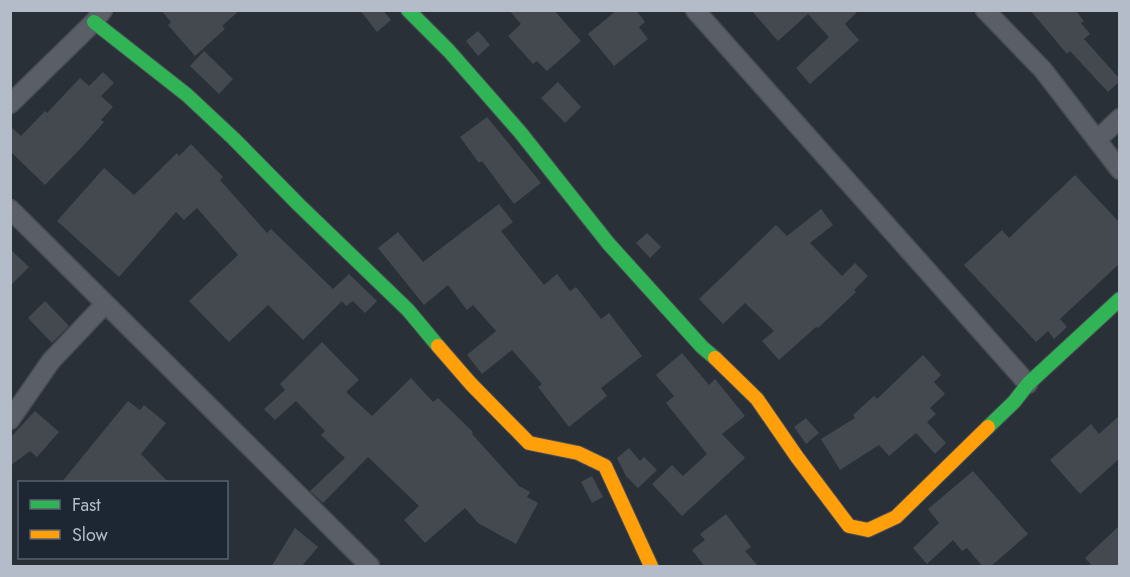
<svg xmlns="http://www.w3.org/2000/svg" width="1130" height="577" viewBox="0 0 1130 577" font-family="Jost,sans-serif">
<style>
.building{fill:#444950}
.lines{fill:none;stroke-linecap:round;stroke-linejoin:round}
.street-casing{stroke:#484c53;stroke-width:21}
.fast-casing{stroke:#484c53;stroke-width:16}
.slow-casing{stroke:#484c53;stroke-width:16}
.street{stroke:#5a5e66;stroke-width:18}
.fast{stroke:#30b455;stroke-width:14}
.slow{stroke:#ff9f0a;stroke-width:14}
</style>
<rect width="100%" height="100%" fill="#2a3038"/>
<g class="building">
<polygon points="161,10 240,10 222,26 225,29 195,56 168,25 171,22"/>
<polygon points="360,10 383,10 391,20 377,32"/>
<polygon points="509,10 554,10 581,41 547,71 537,61 533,64 508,36 521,24"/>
<polygon points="617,10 636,10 645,22 639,27 648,39 614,66 588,34"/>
<polygon points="751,10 859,10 845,24 859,40 810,84 796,68 829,37 808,14 778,41"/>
<polygon points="1030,10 1075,10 1084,21 1081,23 1090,34 1084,39 1119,78 1119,82 1108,92 1070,51 1067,54"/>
<polygon points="478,31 490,45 478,56 466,41"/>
<polygon points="204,51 233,79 219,94 190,66"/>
<polygon points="103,72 114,83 101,96 113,107 101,120 104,122 82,147 45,185 10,151 10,126 21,136 45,111 47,113 80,78 89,86"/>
<polygon points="558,82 581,107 565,123 541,98"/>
<polygon points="487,117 541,183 514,204 482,161 479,163 460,137"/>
<polygon points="191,144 223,177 220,180 267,233 271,229 333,289 349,274 377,301 365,313 353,301 346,306 342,301 303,340 268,305 229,342 189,301 238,255 197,208 184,220 176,212 119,277 57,221 104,168 134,195 177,153 179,156"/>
<polygon points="1075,175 1119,222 1119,264 1060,319 1067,327 1054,339 1048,331 1036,342 964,265 1002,230 1009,238"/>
<polygon points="499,204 513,222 501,231 544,285 557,274 570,291 576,287 601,319 609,313 642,356 601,388 607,396 569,427 538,387 542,384 512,350 482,374 467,355 496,331 473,305 467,310 448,285 424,305 378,248 398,232 423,262"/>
<polygon points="821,209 833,225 810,243 842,276 855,263 868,276 854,290 856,292 818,328 816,327 779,360 762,341 774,331 745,303 723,324 699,299 776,225 787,236"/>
<polygon points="647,233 661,247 650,258 636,243"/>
<polygon points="10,249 29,267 10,286"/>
<polygon points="45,301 69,326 52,343 28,318"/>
<polygon points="322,342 359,380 346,392 372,416 411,378 433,402 438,398 473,432 472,434 519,486 530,492 527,497 538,503 516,544 478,523 465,508 425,543 404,520 419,506 368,457 323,503 310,491 345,458 321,435 325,431 296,401 275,420 264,409 285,390 280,384"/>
<polygon points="682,353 709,385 715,379 745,416 722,434 745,458 682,516 652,484 672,465 683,476 707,454 666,403 674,396 656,375"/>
<polygon points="923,355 941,375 934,382 945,394 930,408 936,414 927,422 946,443 935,454 916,433 889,456 879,445 840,470 821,439 855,418 853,415 874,396 877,399"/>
<polygon points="128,401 140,410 144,405 166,423 141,454 169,483 61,483"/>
<polygon points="35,411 59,432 37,457 30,451 10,466 10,438"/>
<polygon points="1119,416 1119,459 1080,494 1050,460 1091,424 1099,434"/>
<polygon points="806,418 819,433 806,444 794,427"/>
<polygon points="629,448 640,461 644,457 657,470 638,488 626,476 617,458"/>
<polygon points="973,471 1028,534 990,567 983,567 967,548 962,551 953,540 927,564 913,548 939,523 928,509"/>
<polygon points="592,476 603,497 592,503 581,482"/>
<polygon points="726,514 751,547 745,551 759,567 705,567 692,550 705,540 700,534"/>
<polygon points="1119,526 1119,567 1093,567 1085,558"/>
<polygon points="295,528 318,547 301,567 271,567"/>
</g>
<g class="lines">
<g class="street-casing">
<g id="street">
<polyline points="695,10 1028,384"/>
<polyline points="985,10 1043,70 1120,170"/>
<polyline points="10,104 94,22 103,10"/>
<polyline points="1097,140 1120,118"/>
<polyline points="10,209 370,566"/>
<polyline points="10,420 51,361 105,304"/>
</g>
</g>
<g class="fast-casing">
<g id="fast">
<polyline points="408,10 449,51 520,132 608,243 702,347 715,358"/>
<polyline points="94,22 187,95 234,139 299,205 408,310 438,346"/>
<polyline points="988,427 1014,402 1028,384 1120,299"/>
</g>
</g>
<g class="slow-casing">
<g id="slow">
<polyline points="438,346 471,384 529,443 578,453 605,466 651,566"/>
<polyline points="715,358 757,399 797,457 849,526 868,530 896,517 988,427"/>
</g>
</g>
<use href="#street" class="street"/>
<use href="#fast" class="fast"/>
<use href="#slow" class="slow"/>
</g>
<rect width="1130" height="577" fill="none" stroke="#b4bcc9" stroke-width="24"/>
<rect x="18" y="481" width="210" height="78" fill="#1d2633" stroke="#59626f" stroke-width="1.5"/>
<rect x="30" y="500" width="30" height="9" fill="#30b455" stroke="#59626f" stroke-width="1.5"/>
<text x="72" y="511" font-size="18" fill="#b4bcc9">Fast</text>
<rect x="30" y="530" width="30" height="9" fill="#ff9f0a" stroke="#59626f" stroke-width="1.5"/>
<text x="72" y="541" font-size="18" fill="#b4bcc9">Slow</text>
</svg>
